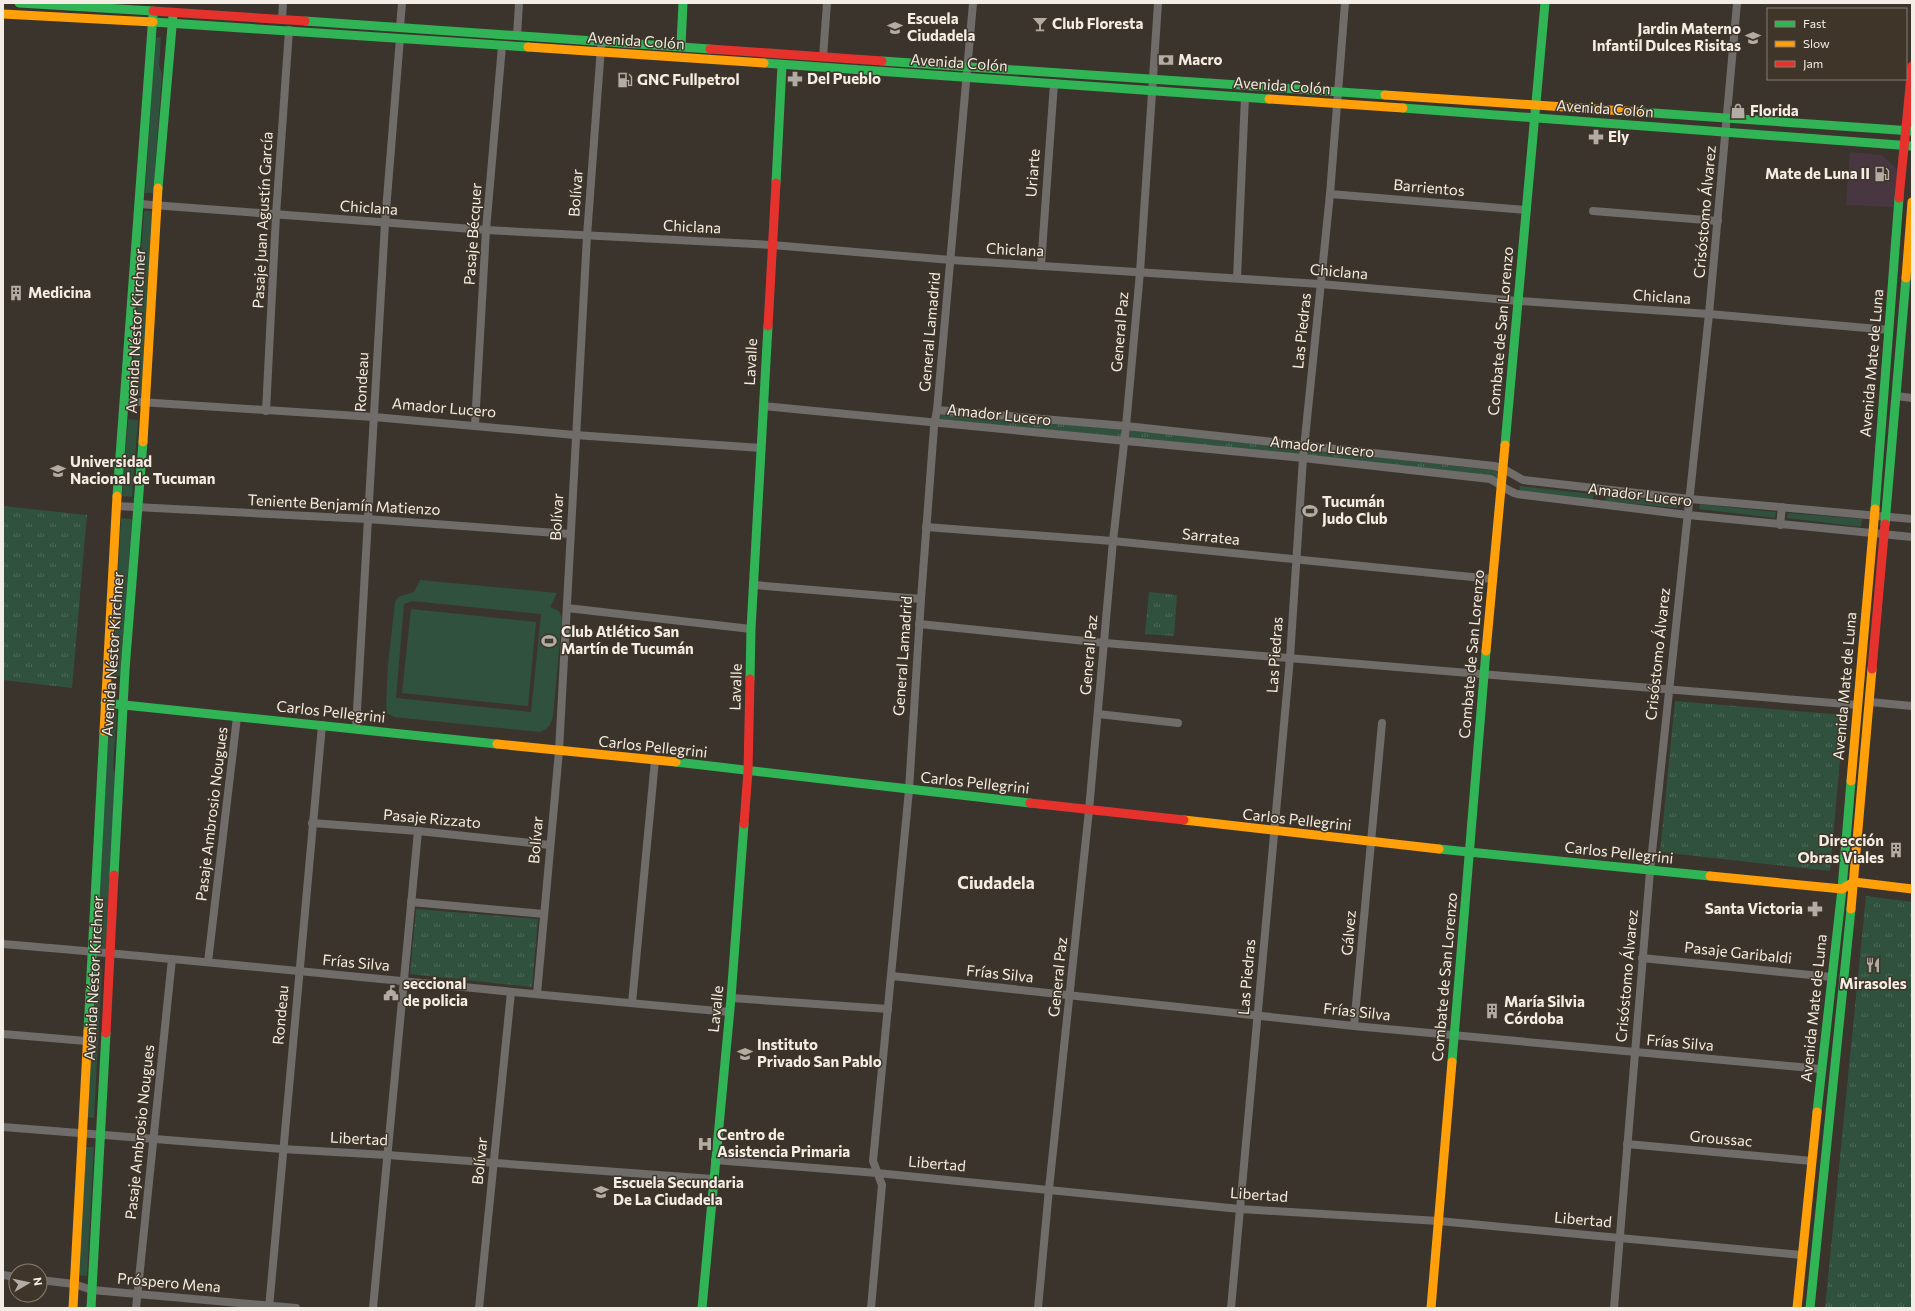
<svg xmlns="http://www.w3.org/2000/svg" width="1915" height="1311" viewBox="0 0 1915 1311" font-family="Commissioner,sans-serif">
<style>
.commercial{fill:#483740}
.grass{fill:#31513f;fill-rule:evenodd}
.park{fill:url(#park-tufts)}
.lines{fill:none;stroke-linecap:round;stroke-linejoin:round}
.street{stroke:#6f6c69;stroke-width:8}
.fast{stroke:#30b455;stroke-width:9}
.slow{stroke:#ff9f0a;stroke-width:9}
.jam{stroke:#e5322d;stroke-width:9}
.labels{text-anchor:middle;stroke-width:3;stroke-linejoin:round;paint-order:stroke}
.poi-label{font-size:15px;font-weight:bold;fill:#f3ede5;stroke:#3f3528;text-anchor:start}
.street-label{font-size:15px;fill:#f3ede5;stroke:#3f3528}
.quarter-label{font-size:17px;font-weight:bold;fill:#f3ede5;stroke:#3f3528}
</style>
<defs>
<pattern id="park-tufts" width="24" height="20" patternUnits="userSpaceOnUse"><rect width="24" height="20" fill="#31513f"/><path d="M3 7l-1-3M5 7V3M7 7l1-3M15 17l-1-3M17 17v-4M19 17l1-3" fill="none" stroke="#4f6a5b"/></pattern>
</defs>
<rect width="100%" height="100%" fill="#3a342d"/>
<polygon class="commercial" points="1850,152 1882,155 1898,170 1895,207 1846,205"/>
<g class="grass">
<polygon points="161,37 159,65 162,74 153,193 145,193 155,38"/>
<polygon points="144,211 153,211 141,396 131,395"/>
<polygon points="128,419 138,420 132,497 122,496"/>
<polygon points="1520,486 1593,494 1593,500 1519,492"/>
<polygon points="1607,495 1678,503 1677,508 1605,501"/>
<polygon points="1700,504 1776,512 1775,518 1699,509"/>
<polygon points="1788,513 1862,519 1861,527 1787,518"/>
<polygon points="121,518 132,519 120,676 112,676"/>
<path d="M420,580L557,593L550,607L559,611L562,618L553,716C551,725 548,729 540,732L394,717L387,713L386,706L388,664L395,602L398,597L414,592ZM412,601L541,614L531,712L396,698L404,604Z"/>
<polygon points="411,609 536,622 528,706 402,693"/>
<polygon points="117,710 113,767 116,775 106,949 94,948 110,711"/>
<polygon points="92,967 102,969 94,1118 85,1117"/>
<polygon points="84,1147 94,1147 87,1276 77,1275"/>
</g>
<g class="park">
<polygon points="941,414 1121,429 1121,437 940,419"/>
<polygon points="1129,429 1301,449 1300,455 1128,438"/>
<polygon points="1309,449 1498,471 1498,478 1308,455"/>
<polygon points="3,506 87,515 72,688 3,680"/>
<polygon points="1149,592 1177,595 1174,636 1145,634"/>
<polygon points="1675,701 1844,715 1830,871 1660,852"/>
<polygon points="1866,896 1912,902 1912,1308 1825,1308"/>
<polygon points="416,909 538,919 532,987 410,974"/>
</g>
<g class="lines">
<g class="street">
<polyline points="282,19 283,3"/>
<polyline points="400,27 402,3"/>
<polyline points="517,36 519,3"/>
<polyline points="823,57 827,3"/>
<polyline points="1330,194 1527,210"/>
<polyline points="139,204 486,230 772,245 951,260 1320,284 1519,301 1709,314 1889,330"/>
<polyline points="1593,211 1718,221"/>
<polyline points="1041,266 1054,83"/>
<polyline points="1237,278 1245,97"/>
<polyline points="1896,396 1912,398"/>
<polyline points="124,401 374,417 575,435 761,448"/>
<path d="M763,406L1303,458L1490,479C1499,483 1507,491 1517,494L1688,515L1912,537"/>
<polyline points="937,410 1126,426 1494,466 1502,468 1523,480 1690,499 1912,519"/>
<polyline points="266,411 276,215 289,30"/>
<polyline points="475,425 486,230 502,46"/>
<polyline points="116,506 367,519 570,534"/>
<polyline points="1780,525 1782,507"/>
<polyline points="926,527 1113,541 1492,579"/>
<polyline points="754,585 921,599"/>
<polyline points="567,608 751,629"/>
<polyline points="919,624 1105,643 1858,705"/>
<polyline points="1870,702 1912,706"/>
<polyline points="1098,714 1178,723"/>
<polyline points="356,728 385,223 400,38"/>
<polyline points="312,823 418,831 550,845"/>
<polyline points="411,902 544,914"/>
<path d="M3,944C245,964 487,991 730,1012"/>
<polyline points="1642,958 1831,977"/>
<polyline points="208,962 237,717"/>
<polyline points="892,976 1354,1026 1821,1069"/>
<polyline points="537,994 559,751 587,236 601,47"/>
<polyline points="731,998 888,1009"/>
<polyline points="632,1003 655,760"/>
<polyline points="1354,1026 1382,723"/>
<polyline points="3,1034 86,1041"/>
<polyline points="3,1127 282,1149 387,1155 713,1179"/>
<polyline points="1627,1144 1812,1161"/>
<polyline points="715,1160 877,1173 1240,1209 1439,1221 1802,1255"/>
<polyline points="3,1275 16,1277"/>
<polyline points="40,1280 74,1284 92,1290 296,1308"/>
<polyline points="136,1308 172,959"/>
<polyline points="269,1308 322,725"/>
<polyline points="373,1308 418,831"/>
<polyline points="479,1308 511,992"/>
<polyline points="871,1308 882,1185 873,1161 909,790 921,599 934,427 937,410 973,3"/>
<polyline points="1038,1308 1049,1189 1089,810 1113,541 1126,426 1140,272 1158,3"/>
<polyline points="1231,1308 1290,658 1303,458 1330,194 1345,3"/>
<polyline points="1614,1308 1650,871 1709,314 1737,3"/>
</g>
<g class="fast">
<polyline points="19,3 153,11"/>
<polyline points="305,21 710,49"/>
<polyline points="153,22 528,47"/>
<polyline points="681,45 683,3"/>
<polyline points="882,61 1385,95"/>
<polyline points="764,63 1269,99"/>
<polyline points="1403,108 1912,146"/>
<polyline points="1639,112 1912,131"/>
<polyline points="776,183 782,65"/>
<polyline points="158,188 173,15"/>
<polyline points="1505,445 1545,3"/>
<polyline points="117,496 153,15"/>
<polyline points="1875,509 1899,198"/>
<polyline points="1885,524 1906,278"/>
<polyline points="750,679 751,629 768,326"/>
<polyline points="105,703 497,744"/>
<polyline points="676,762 1030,803"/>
<polyline points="1439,849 1710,876"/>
<polyline points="114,875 125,670 143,442"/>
<polyline points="88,1031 104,731"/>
<polyline points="1452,1062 1486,651"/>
<polyline points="1817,1112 1842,889 1851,781"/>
<polyline points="91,1308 106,1033"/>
<polyline points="702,1308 731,998 744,824"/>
<polyline points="1810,1308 1851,909"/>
</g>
<g class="slow">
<polyline points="3,14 153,22"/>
<polyline points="528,47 764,63"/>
<polyline points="1385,95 1639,112"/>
<polyline points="1269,99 1403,108"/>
<polyline points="1906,278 1912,202"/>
<polyline points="143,442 158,188"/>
<polyline points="1486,651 1505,445"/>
<polyline points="104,731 117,496"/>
<polyline points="497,744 676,762"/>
<polyline points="1851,781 1875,509"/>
<polyline points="1184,820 1439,849"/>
<polyline points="1710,876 1842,889 1854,882 1912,889"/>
<polyline points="1851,909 1872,669"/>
<polyline points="73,1308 88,1031"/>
<polyline points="1431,1308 1452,1062"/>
<polyline points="1797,1308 1817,1112"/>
</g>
<g class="jam">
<polyline points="153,11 305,21"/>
<polyline points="710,49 882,61"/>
<polyline points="1899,198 1912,66"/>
<polyline points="768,326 776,183"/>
<polyline points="1872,669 1885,524"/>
<polyline points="1030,803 1184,820"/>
<polyline points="744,824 748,771 750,679"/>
<polyline points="106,1033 114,875"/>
</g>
</g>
<defs>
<g id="bar-bare" transform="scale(1.2)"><path d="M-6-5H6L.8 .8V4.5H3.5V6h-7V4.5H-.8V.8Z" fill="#b2aca5" stroke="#3f3528" stroke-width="2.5" paint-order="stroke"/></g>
<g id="school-bare" transform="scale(1.2)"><path d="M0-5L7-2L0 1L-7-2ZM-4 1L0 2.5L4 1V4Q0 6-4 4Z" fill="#b2aca5" stroke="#3f3528" stroke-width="2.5" paint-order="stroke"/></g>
<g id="bank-bare" transform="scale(1.2)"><path d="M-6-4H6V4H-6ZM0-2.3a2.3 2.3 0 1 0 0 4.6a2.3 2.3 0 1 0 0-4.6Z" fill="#b2aca5" stroke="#3f3528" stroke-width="2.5" paint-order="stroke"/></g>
<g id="pharmacy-bare" transform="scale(1.2)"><path d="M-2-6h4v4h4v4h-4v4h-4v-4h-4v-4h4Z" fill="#b2aca5" stroke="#3f3528" stroke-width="2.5" paint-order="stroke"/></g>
<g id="fuel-bare" transform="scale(1.2)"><path d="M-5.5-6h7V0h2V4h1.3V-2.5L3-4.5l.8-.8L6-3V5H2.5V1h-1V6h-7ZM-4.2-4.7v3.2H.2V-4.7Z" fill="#b2aca5" stroke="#3f3528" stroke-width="2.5" paint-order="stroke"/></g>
<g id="shop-bare" transform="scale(1.2)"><path d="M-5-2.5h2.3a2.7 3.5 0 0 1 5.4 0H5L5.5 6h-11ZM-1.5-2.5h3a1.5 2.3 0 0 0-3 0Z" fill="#b2aca5" stroke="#3f3528" stroke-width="2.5" paint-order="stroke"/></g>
<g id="building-bare" transform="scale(1.2)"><path d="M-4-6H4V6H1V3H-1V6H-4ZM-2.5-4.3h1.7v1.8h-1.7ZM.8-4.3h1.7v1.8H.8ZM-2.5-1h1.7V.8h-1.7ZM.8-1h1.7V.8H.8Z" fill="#b2aca5" stroke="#3f3528" stroke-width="2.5" paint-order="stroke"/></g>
<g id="university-bare" transform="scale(1.2)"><path d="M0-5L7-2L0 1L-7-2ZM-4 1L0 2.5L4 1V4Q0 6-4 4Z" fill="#b2aca5" stroke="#3f3528" stroke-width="2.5" paint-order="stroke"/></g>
<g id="stadium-bare" transform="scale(1.2)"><path d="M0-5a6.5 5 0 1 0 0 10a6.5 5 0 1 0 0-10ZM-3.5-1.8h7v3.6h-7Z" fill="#b2aca5" stroke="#3f3528" stroke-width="2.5" paint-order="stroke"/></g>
<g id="restaurant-bare" transform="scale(1.2)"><path d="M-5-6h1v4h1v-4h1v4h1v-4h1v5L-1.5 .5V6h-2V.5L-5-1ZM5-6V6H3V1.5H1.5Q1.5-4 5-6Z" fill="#b2aca5" stroke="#3f3528" stroke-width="2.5" paint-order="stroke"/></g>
<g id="civic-bare" transform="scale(1.2)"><path d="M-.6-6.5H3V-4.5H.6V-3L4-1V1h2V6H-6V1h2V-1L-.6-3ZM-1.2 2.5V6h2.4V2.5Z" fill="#b2aca5" stroke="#3f3528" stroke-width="2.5" paint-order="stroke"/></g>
<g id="hospital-bare" transform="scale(1.2)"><path d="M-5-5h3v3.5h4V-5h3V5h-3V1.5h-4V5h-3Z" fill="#b2aca5" stroke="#3f3528" stroke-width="2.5" paint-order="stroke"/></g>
</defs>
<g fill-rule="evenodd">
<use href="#bar-bare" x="1040" y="24"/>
<use href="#school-bare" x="895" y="28"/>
<use href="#school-bare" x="1753" y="38"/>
<use href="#bank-bare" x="1166" y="60"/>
<use href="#pharmacy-bare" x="795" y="79"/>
<use href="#fuel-bare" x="625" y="80"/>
<use href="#shop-bare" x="1738" y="111"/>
<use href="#pharmacy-bare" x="1596" y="137"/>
<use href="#fuel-bare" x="1882" y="174"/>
<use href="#building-bare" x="16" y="293"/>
<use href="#university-bare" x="58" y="471"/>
<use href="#stadium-bare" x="1310" y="511"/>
<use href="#stadium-bare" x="549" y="641"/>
<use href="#building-bare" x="1896" y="850"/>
<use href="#pharmacy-bare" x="1815" y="909"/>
<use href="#restaurant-bare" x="1873" y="965"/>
<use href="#civic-bare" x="391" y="993"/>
<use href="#building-bare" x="1492" y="1011"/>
<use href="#school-bare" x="745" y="1054"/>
<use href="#hospital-bare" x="705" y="1144"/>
<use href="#school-bare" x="601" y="1192"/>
</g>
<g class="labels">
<g class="poi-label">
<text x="907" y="24">Escuela<tspan x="907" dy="17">Ciudadela</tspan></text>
<text x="1052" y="29">Club Floresta</text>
<text x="1741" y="34" text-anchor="end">Jardin Materno<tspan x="1741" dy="17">Infantil Dulces Risitas</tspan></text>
<text x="1178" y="65">Macro</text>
<text x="807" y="84">Del Pueblo</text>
<text x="637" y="85">GNC Fullpetrol</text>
<text x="1750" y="116">Florida</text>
<text x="1608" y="142">Ely</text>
<text x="1870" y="179" text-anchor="end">Mate de Luna II</text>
<text x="28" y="298">Medicina</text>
<text x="70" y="467">Universidad<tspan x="70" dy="17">Nacional de Tucuman</tspan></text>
<text x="1322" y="507">Tucumán<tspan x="1322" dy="17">Judo Club</tspan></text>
<text x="561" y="637">Club Atlético San<tspan x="561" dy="17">Martín de Tucumán</tspan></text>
<text x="1884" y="846" text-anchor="end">Dirección<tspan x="1884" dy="17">Obras Viales</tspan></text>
<text x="1803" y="914" text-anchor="end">Santa Victoria</text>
<text x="403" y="989">seccional<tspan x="403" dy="17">de policia</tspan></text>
<text x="1873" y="989" text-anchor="middle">Mirasoles</text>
<text x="1504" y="1007">María Silvia<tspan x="1504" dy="17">Córdoba</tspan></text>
<text x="757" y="1050">Instituto<tspan x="757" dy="17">Privado San Pablo</tspan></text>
<text x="717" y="1140">Centro de<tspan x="717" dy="17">Asistencia Primaria</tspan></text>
<text x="613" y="1188">Escuela Secundaria<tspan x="613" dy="17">De La Ciudadela</tspan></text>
</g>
<g class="street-label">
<text transform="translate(636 41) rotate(4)" y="5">Avenida Colón</text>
<text transform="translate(959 63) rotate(4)" y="5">Avenida Colón</text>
<text transform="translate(1282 86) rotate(4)" y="5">Avenida Colón</text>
<text transform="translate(1605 109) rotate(4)" y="5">Avenida Colón</text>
<text transform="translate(1033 173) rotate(-86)" y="5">Uriarte</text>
<text transform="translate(1429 188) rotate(5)" y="5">Barrientos</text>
<text transform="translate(576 193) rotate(-86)" y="5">Bolívar</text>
<text transform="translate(369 208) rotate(4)" y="5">Chiclana</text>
<text transform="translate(1705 212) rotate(-85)" y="5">Crisóstomo Álvarez</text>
<text transform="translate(263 220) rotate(-87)" y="5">Pasaje Juan Agustín García</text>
<text transform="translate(692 227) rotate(3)" y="5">Chiclana</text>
<text transform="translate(473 234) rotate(-86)" y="5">Pasaje Bécquer</text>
<text transform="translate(1015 250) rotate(3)" y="5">Chiclana</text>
<text transform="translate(1339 272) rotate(5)" y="5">Chiclana</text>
<text transform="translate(1662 297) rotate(4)" y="5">Chiclana</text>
<text transform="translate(136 331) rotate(-87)" y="5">Avenida Néstor Kirchner</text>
<text transform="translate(1302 331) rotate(-84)" y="5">Las Piedras</text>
<text transform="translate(1501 331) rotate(-85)" y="5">Combate de San Lorenzo</text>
<text transform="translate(930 332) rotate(-85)" y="5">General Lamadrid</text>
<text transform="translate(1120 332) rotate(-85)" y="5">General Paz</text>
<text transform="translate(751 362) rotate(-87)" y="5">Lavalle</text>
<text transform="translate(1872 363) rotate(-85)" y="5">Avenida Mate de Luna</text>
<text transform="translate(362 382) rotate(-87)" y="5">Rondeau</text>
<text transform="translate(444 408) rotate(5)" y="5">Amador Lucero</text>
<text transform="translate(999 415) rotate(6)" y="5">Amador Lucero</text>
<text transform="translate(1322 447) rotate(6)" y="5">Amador Lucero</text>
<text transform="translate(1640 495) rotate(7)" y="5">Amador Lucero</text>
<text transform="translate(344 505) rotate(3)" y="5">Teniente Benjamín Matienzo</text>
<text transform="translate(557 517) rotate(-87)" y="5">Bolívar</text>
<text transform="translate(1211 537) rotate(6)" y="5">Sarratea</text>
<text transform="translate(113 654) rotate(-86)" y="5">Avenida Néstor Kirchner</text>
<text transform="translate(1472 654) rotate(-85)" y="5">Combate de San Lorenzo</text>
<text transform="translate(1658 654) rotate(-84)" y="5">Crisóstomo Álvarez</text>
<text transform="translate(1089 655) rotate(-85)" y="5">General Paz</text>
<text transform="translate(1275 655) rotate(-86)" y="5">Las Piedras</text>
<text transform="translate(903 656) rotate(-86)" y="5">General Lamadrid</text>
<text transform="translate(1845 686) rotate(-85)" y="5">Avenida Mate de Luna</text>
<text transform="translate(736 687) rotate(-88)" y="5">Lavalle</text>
<text transform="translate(331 712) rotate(6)" y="5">Carlos Pellegrini</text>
<text transform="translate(653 747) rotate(6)" y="5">Carlos Pellegrini</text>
<text transform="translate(975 783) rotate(6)" y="5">Carlos Pellegrini</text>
<text transform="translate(212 814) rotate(-83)" y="5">Pasaje Ambrosio Nougues</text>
<text transform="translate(432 819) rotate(5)" y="5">Pasaje Rizzato</text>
<text transform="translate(1297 820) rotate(6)" y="5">Carlos Pellegrini</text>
<text transform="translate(536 840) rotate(-85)" y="5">Bolívar</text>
<text transform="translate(1619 853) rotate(6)" y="5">Carlos Pellegrini</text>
<text transform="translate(1349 933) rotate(-85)" y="5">Gálvez</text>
<text transform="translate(1738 953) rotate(6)" y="5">Pasaje Garibaldi</text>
<text transform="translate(356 963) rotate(5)" y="5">Frías Silva</text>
<text transform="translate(1000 974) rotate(6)" y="5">Frías Silva</text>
<text transform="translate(1627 976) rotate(-85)" y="5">Crisóstomo Álvarez</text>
<text transform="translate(1058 977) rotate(-84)" y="5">General Paz</text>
<text transform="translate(1247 977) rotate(-85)" y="5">Las Piedras</text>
<text transform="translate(1445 977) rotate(-85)" y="5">Combate de San Lorenzo</text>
<text transform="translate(94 978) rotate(-87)" y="5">Avenida Néstor Kirchner</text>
<text transform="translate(1814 1008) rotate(-84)" y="5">Avenida Mate de Luna</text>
<text transform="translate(716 1009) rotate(-84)" y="5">Lavalle</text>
<text transform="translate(1357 1012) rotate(6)" y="5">Frías Silva</text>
<text transform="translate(281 1015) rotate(-85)" y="5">Rondeau</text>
<text transform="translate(1680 1043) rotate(5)" y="5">Frías Silva</text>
<text transform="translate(140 1132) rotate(-84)" y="5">Pasaje Ambrosio Nougues</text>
<text transform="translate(359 1139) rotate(3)" y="5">Libertad</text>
<text transform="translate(1721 1139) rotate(5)" y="5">Groussac</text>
<text transform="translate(480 1161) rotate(-84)" y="5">Bolívar</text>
<text transform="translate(937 1164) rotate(5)" y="5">Libertad</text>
<text transform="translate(1259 1195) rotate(4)" y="5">Libertad</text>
<text transform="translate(1583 1220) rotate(5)" y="5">Libertad</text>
<text transform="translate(169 1283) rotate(5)" y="5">Próspero Mena</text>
</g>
<g class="quarter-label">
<text x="996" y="889">Ciudadela</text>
</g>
</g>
<rect width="1915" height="1311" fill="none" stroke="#f3ede5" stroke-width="8"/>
<rect x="1767" y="8" width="140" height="72" fill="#3f3528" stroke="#877f74"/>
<rect x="1775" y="21" width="20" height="6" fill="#30b455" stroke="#877f74"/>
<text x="1803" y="28" font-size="12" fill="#f3ede5">Fast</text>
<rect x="1775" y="41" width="20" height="6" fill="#ff9f0a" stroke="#877f74"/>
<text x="1803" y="48" font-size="12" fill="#f3ede5">Slow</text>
<rect x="1775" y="61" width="20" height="6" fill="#e5322d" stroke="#877f74"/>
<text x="1803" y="68" font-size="12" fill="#f3ede5">Jam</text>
<g transform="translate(28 1283) rotate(81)"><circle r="19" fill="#3f3528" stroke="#877f74"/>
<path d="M0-3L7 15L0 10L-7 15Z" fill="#b2aca5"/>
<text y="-6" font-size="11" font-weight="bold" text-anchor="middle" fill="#f3ede5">N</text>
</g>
</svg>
